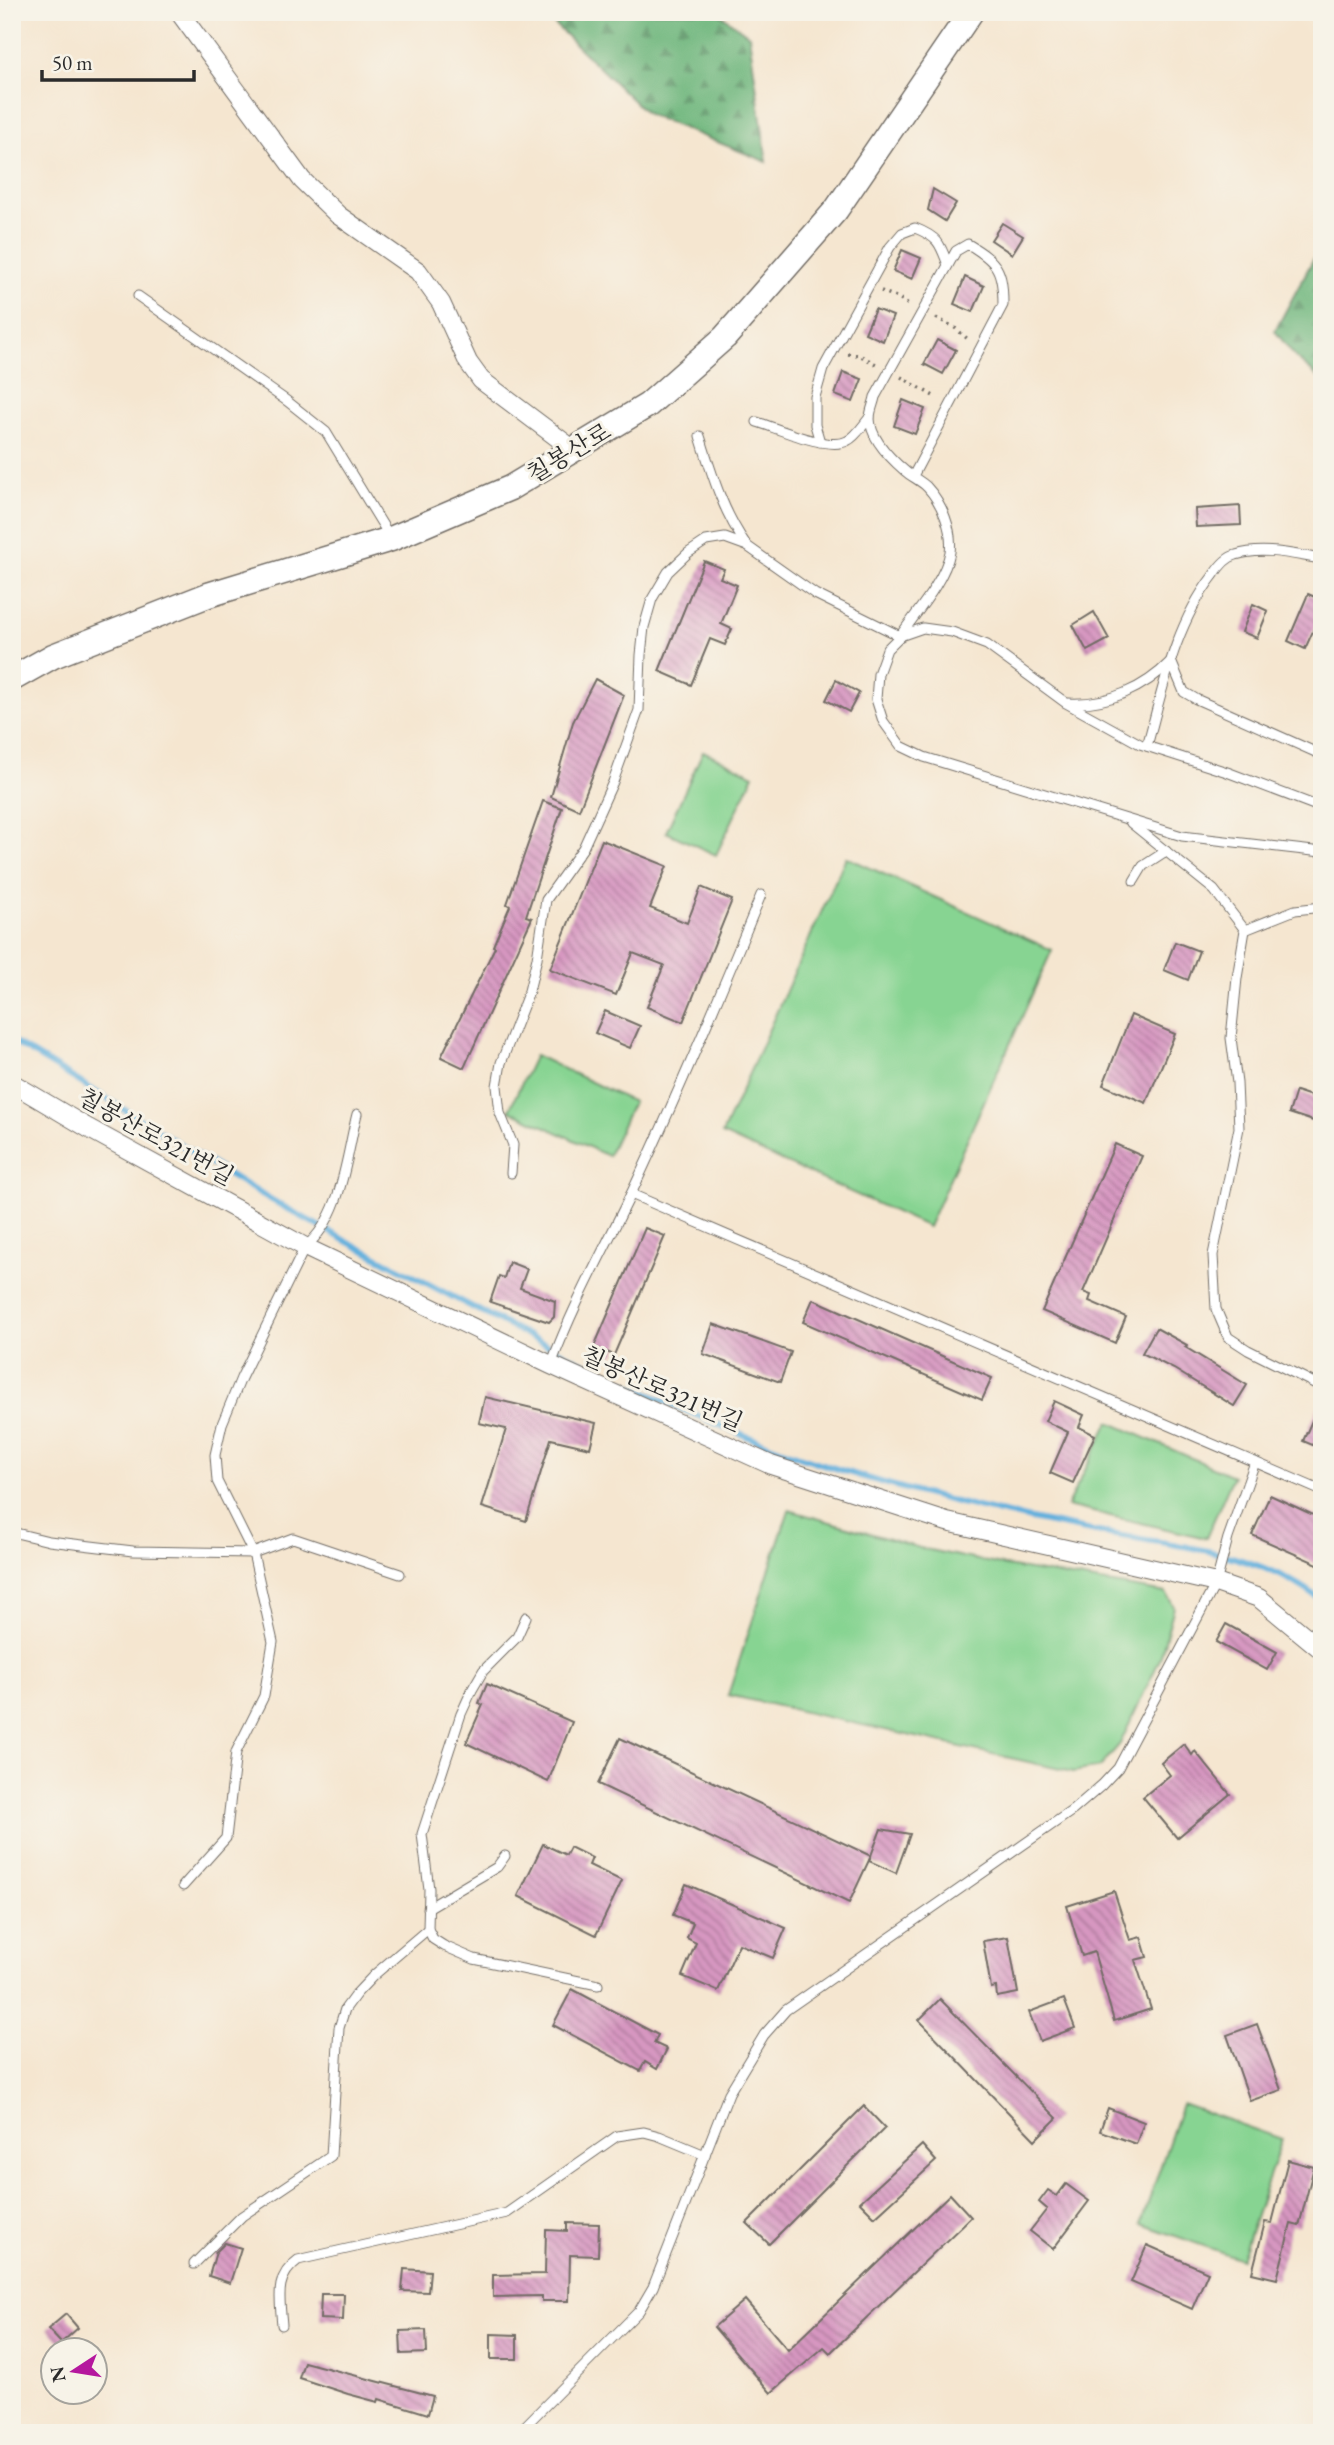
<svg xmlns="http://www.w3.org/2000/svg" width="1334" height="2445" viewBox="0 0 1334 2445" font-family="'EB Garamond','Noto Serif KR',serif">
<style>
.forest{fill:url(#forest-firs);stroke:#4c7054;stroke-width:2}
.park{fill:#87d492;stroke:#59805e;stroke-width:2}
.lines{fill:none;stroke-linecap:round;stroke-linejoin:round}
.stream{stroke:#64b0dd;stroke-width:6}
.building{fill:url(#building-back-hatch)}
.lane-casing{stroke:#726c65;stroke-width:11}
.street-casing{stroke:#726c65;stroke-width:20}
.secondary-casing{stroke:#726c65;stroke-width:27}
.path{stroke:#726c65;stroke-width:3.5;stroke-dasharray:2 5;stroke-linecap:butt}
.lane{stroke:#fff;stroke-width:9}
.street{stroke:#fff;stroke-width:18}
.secondary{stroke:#fff;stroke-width:24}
.labels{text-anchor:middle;stroke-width:6;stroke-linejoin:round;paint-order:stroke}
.street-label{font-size:24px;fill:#2b2b2b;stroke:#f7f3e8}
</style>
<defs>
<pattern id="forest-firs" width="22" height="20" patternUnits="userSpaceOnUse" patternTransform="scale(1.75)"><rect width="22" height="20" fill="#6db67c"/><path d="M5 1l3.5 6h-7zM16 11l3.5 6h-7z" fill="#5a9466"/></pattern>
<pattern id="building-back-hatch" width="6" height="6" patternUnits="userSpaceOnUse" patternTransform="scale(1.75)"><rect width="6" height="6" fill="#d797c1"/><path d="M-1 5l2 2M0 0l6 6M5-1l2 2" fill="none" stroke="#af7b9d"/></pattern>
</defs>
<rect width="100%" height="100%" fill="#f7f3e8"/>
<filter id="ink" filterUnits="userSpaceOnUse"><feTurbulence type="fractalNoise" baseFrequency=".0143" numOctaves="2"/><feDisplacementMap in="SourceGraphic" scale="14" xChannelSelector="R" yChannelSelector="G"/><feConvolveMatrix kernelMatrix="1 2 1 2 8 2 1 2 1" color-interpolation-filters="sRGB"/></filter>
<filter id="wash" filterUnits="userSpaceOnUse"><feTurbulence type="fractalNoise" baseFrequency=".00686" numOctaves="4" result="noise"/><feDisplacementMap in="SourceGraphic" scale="28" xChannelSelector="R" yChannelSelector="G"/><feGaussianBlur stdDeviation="1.57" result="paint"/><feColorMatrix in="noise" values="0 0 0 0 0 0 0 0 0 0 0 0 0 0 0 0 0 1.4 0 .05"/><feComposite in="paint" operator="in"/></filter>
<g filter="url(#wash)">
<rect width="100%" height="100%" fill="#f5e6d0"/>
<g class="forest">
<polygon points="542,12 717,12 749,35 767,162 647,114"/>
<polygon points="1322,243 1322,380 1296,358 1275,331"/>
</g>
<g class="park">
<polygon points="703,751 754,775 716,855 666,832"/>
<polygon points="846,857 1052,950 928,1227 722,1134"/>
<polygon points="535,1055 633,1102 608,1156 509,1110"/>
<polygon points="1109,1422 1233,1476 1206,1538 1067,1506"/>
<polygon points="789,1510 920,1548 1006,1566 1166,1593 1174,1607 1160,1659 1120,1744 1100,1767 1073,1772 728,1695"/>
<polygon points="1182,2104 1282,2139 1241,2259 1141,2224"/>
</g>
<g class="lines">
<path class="stream" d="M12,1041C91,1088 168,1137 246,1185C301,1218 360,1248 417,1278C532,1339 648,1398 769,1445C868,1483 972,1508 1076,1528C1159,1545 1253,1546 1322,1601"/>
</g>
<g id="blocks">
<g class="building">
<polygon points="933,189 956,203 945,221 928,210"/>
<polygon points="1002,223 1023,236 1012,254 991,240"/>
<polygon points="902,250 921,258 912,279 893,271"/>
<polygon points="965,277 984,286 973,312 954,304"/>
<polygon points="875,309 893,316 883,341 865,333"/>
<polygon points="937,340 956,350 943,374 924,364"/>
<polygon points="843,372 862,379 853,402 835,395"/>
<polygon points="903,400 925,409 915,434 894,426"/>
<polygon points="1240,506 1241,525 1196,527 1195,509"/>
<polygon points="704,561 724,569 720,578 737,585 721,624 732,629 725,645 710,639 691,685 659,671"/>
<polygon points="1308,594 1322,600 1322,611 1305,649 1288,641"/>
<polygon points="1253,604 1268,611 1257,638 1242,632"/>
<polygon points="1094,612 1109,639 1087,651 1073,625"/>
<polygon points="595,679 624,695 579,810 551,797 573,722"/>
<polygon points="836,680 859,693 849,712 826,700"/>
<polygon points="543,801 562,808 526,916 532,918 464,1068 441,1057 495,947 493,946 510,906 507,904"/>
<polygon points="602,840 667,866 650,908 687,923 701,887 732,900 683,1022 647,1007 664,965 633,953 616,995 550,969"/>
<polygon points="1175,942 1199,951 1188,980 1164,970"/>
<polygon points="605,1011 640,1026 630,1048 595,1033"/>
<polygon points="1131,1015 1175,1034 1146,1103 1103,1085"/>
<polygon points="1296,1091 1320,1099 1313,1121 1289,1113"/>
<polygon points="1115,1144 1142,1156 1083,1292 1091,1295 1089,1301 1126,1317 1115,1343 1042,1311"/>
<polygon points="645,1228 665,1236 614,1355 594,1347"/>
<polygon points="509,1262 527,1269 520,1288 555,1301 554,1317 549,1322 490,1302 499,1276 504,1278"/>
<polygon points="813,1299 992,1378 982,1400 803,1322"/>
<polygon points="713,1324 791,1352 780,1382 703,1354"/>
<polygon points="1156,1328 1187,1345 1185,1347 1247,1385 1234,1406 1174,1369 1142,1353"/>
<polygon points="485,1397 596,1423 590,1448 551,1439 526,1521 482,1507 506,1429 479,1423"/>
<polygon points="1322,1398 1322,1449 1303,1441"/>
<polygon points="1054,1401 1084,1415 1079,1427 1095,1435 1073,1483 1050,1473 1068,1432 1045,1421"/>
<polygon points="1270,1495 1322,1519 1322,1566 1252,1535"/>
<polygon points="1226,1624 1277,1652 1267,1670 1216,1642"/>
<polygon points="487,1684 572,1722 548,1782 466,1743 483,1705 479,1703"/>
<polygon points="620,1738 871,1856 849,1903 598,1784"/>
<polygon points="1184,1744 1192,1755 1195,1751 1230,1794 1177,1838 1143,1797 1170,1775 1161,1763"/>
<polygon points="881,1829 910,1834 896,1873 869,1861"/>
<polygon points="543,1844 566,1855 570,1847 592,1858 589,1865 622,1881 596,1935 518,1896"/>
<polygon points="686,1884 786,1928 773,1958 739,1944 718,1991 682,1976 696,1943 687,1938 693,1923 673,1915"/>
<polygon points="1114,1891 1130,1940 1141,1937 1147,1957 1135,1960 1151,2009 1114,2021 1094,1952 1082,1956 1067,1906"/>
<polygon points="1008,1937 1018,1993 997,1997 996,1987 991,1988 983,1941"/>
<polygon points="572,1989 658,2035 654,2043 667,2049 657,2069 645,2062 640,2071 553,2025"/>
<polygon points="940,1999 1057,2118 1035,2140 919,2020"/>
<polygon points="1064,1999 1075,2028 1040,2041 1029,2012"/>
<polygon points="1257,2024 1281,2090 1250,2101 1227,2035"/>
<polygon points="864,2106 885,2128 769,2244 747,2223"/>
<polygon points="1108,2108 1144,2122 1136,2144 1100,2131"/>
<polygon points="922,2145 936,2161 875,2217 860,2202"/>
<polygon points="1288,2160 1314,2167 1299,2226 1291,2224 1277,2279 1252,2273 1265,2222 1272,2223"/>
<polygon points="1066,2184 1089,2201 1053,2249 1030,2231 1047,2209 1039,2202 1048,2190 1057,2196"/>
<polygon points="950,2194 971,2217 830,2353 824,2347 771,2393 714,2327 745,2300 788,2350"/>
<polygon points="567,2223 599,2224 598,2256 570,2255 569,2301 542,2301 542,2296 493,2297 493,2275 545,2274 546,2230 567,2231"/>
<polygon points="225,2243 241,2248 230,2283 209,2276 216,2252"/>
<polygon points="1147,2245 1208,2272 1192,2309 1131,2282"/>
<polygon points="404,2269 430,2271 428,2292 402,2291"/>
<polygon points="321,2294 344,2294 343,2320 320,2319"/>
<polygon points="66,2314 78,2328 61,2343 48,2329"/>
<polygon points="426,2330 427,2353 401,2354 400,2331"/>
<polygon points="491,2334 517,2335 517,2359 491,2359"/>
<polygon points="304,2362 433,2396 428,2414 379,2399 378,2402 348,2394 299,2378"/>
</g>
</g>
</g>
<g filter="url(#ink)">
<use href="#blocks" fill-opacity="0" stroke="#726c65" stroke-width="2"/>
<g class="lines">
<g class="lane-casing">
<g id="lane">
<polyline points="138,296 287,401 326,432 390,537"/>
<path d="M757,422C777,428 828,451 847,441C856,437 863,425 870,417"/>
<path d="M700,436C712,475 723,512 747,546"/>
<path d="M820,442L815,425V397L823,369L890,247L902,233L915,228C938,237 940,243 948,265"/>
<path d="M1069,703C1107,705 1144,689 1171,661L1184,692L1196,699L1322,755"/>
<path d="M1147,746C1163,688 1175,625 1213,576C1218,568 1227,557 1236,555C1263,546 1295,555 1322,559"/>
<polyline points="1322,808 1227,772 1140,744 1066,703 987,645 952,632 923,628 900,636 887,649 878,674 876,699 883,721 901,746 924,757 1182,836 1322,852"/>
<polyline points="1131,823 1214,890 1245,930 1237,978 1231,1038 1237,1083 1239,1128 1213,1255 1216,1309 1228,1337 1248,1350 1322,1387"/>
<polyline points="1134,881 1143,866 1166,851"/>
<polyline points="1245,930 1295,910 1322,907"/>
<path d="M511,1173L513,1145L500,1113L497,1086L501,1063L529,991L537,958L546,900L583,848L613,782L639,710L641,655L644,627L652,599L668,572L688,553L706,541L725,538L747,546L815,594L900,636C916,613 945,580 950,552C953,530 942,503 927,487C921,481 912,477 905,471C891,459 870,438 870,418C870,411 874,403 875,397L956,251L968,244C998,262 1003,270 1003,305L913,476"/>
<polyline points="631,1194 1322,1491"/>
<path d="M551,1365C573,1305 604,1250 632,1192C678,1094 720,995 761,895"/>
<polyline points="12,1532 49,1541 133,1551 253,1553 293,1538 400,1574"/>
<polyline points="526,1617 517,1637 483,1671 472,1690 461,1714 422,1834 429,1889 428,1929 433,1939 444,1946 474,1959 598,1985"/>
<path d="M183,1886L226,1838L236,1752L264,1696L273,1642L253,1553L217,1481L215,1455L222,1424L241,1378L305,1247C342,1217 346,1157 357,1114"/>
<polyline points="428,1908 497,1867 505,1856"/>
<polyline points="194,2264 242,2216 331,2156 339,2028 345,2009 356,1994 374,1975 428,1929"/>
<path d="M282,2325C280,2299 274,2277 298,2260L507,2213L617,2136L644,2132L659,2136L705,2155"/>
<polyline points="518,2433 639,2311 653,2287 729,2093 764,2035 786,2010 1073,1810 1102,1785 1118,1768 1216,1583 1228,1538 1255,1462"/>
</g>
</g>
<g class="street-casing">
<g id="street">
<polyline points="179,12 302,180 338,215 418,271 441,303 468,362 481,380 574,450"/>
<polyline points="12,1083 88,1128 305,1247 551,1365 771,1465 947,1522 1216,1583 1259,1598 1322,1650"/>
</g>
</g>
<g class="secondary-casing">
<polyline id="secondary" points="12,679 53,656 208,595 391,539 510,488 648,405 725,337 836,210 971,12"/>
</g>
<g class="path">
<polyline points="881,291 899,298 911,307"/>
<polyline points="936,318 954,327 970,341"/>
<polyline points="848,354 859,355 876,364"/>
<polyline points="901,377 937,398"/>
</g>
<use href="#lane" class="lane"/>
<use href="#street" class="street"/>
<use href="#secondary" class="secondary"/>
</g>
</g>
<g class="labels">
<g class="street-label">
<text transform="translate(569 453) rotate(-31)" y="8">칠봉산로</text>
<text transform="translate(156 1137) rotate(29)" y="8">칠봉산로321번길</text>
<text transform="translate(662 1389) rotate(24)" y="8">칠봉산로321번길</text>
</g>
</g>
<rect width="1334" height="2445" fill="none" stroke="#f7f3e8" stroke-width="42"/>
<g transform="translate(74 2371) rotate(258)"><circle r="33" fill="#f7f3e8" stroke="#a5a39c" stroke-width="2"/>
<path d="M0-5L12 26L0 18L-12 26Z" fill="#b5179e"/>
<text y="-10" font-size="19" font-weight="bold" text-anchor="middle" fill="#2b2b2b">N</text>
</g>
<path d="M42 70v10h152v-10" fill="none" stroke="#2b2b2b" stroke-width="3.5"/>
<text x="52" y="70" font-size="21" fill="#2b2b2b" stroke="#f7f3e8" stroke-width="5" paint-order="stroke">50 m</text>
</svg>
